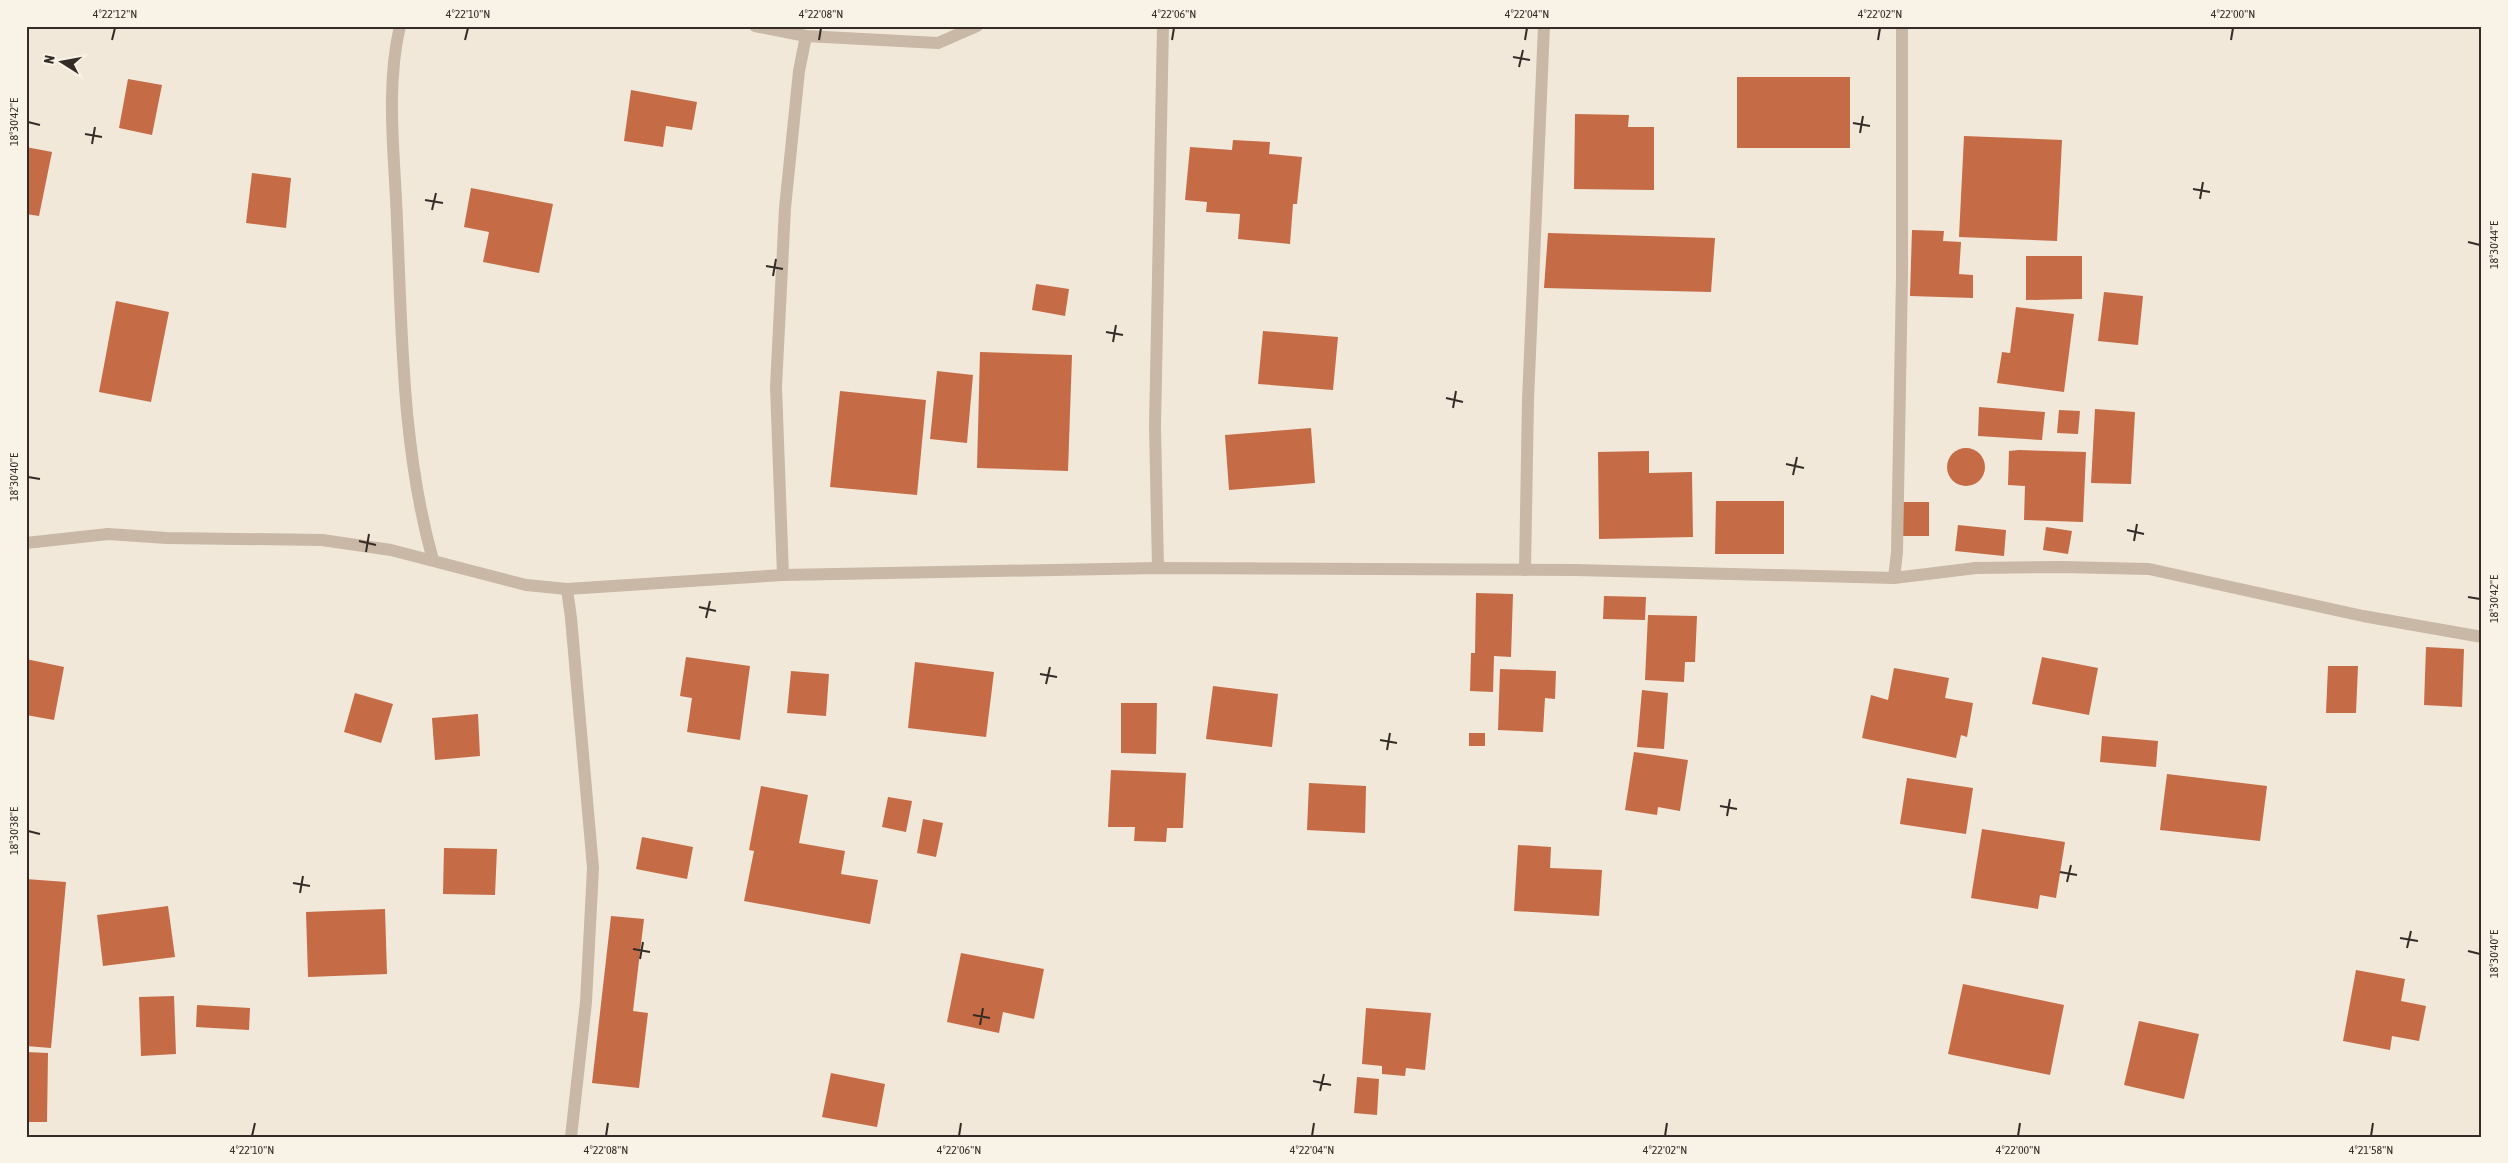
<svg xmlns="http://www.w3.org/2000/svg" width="2508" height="1163" viewBox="0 0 2508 1163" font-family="'Asap Condensed',sans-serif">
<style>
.building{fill:#c56b45}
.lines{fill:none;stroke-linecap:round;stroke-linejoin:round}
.street{stroke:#c9b8a6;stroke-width:12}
.ticks{fill:none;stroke:#352c27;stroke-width:2}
.neatline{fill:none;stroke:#352c27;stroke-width:2}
.ticks-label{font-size:12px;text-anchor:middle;fill:#352c27}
</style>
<rect width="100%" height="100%" fill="#f1e8da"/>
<g class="building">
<rect x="1737" y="77" width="113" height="71"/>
<polygon points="128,79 162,85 152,135 119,128"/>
<polygon points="631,90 697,102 692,130 666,126 663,147 624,141"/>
<polygon points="1575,114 1629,115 1628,127 1654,127 1654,190 1574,189"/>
<polygon points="1964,136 2062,140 2057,241 1959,237"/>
<polygon points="1233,140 1270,142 1269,154 1302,157 1297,204 1293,204 1290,244 1238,239 1240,214 1206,212 1207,202 1185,200 1190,147 1232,150"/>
<polygon points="26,147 52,152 39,216 26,214"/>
<polygon points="252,173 291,178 286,228 246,223"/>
<polygon points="471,188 553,204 539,273 483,262 489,232 464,227"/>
<polygon points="1912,230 1944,231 1943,241 1961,242 1959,274 1973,275 1973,298 1910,296"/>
<polygon points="1548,233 1715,238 1711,292 1544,288"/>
<polygon points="2026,256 2082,256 2082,299 2026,300"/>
<polygon points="1036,284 1069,289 1065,316 1032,310"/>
<polygon points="2104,292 2143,296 2138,345 2098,341"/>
<polygon points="116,301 169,312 151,402 99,392"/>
<polygon points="2016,307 2074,314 2064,392 1997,383 2002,352 2010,353"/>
<polygon points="1263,331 1338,337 1333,390 1258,384"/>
<polygon points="980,352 1072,355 1068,471 977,468"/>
<polygon points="937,371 973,375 967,443 930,439"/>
<polygon points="840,391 926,400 917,495 830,487"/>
<polygon points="1979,407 2045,412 2042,440 1978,436"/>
<polygon points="2095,409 2135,412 2131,484 2091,483"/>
<polygon points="2059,410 2080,411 2078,434 2057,433"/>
<polygon points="1311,428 1315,483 1229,490 1225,435"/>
<circle cx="1966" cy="467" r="19"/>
<polygon points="2019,450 2086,452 2083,522 2024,520 2025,486 2008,485 2009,451"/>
<polygon points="1649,451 1649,473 1692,472 1693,537 1599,539 1598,452"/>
<polygon points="1716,501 1784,501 1784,554 1715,554"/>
<polygon points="1899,502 1929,502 1929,536 1898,536"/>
<polygon points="1958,525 2006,530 2004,556 1955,551"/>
<polygon points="2046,527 2072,531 2068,554 2043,550"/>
<polygon points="1476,593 1513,594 1511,657 1494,656 1493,692 1470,691 1471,653 1475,653"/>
<polygon points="1604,596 1646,597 1645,620 1603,619"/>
<polygon points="1648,615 1697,616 1695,662 1685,662 1684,682 1645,680"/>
<polygon points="2426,647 2464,649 2462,707 2424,705"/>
<polygon points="686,657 750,666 740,740 687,732 692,698 680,696"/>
<polygon points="2042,657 2098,668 2089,715 2032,704"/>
<polygon points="26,659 64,667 54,720 26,715"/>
<polygon points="915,662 994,672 986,737 908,728"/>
<polygon points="2328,666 2358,666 2356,713 2326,713"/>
<polygon points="1894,668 1949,678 1945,698 1973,703 1967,737 1961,735 1956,758 1862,738 1871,695 1888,700"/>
<polygon points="1500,669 1556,671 1555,699 1545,698 1543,732 1498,730"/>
<polygon points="791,671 829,674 826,716 787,713"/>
<polygon points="1213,686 1278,694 1272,747 1206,739"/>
<polygon points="1642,690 1668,693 1664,749 1637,747"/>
<polygon points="355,693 393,704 381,743 344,732"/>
<polygon points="1121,703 1157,703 1156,754 1121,753"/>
<polygon points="478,714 480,756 435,760 432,718"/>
<rect x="1469" y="733" width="16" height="13"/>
<polygon points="2102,736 2158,741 2156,767 2100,762"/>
<polygon points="1634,752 1688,760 1680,811 1658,807 1657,815 1625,810"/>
<polygon points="1111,770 1186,773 1183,828 1167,828 1166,842 1134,841 1135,827 1108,827"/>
<polygon points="2167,774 2267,786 2260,841 2160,830"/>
<polygon points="1907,778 1973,788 1966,834 1900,824"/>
<polygon points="1309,783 1366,786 1365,833 1307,830"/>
<polygon points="761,786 808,795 799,843 845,851 841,874 878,880 870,924 744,901 754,851 749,850"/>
<polygon points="888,797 912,801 906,832 882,827"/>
<polygon points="923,819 943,823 936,857 917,853"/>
<polygon points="1982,829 2065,842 2056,898 2040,895 2038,909 1971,898"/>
<polygon points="642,837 693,847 687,879 636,869"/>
<polygon points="1518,845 1551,847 1550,868 1602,870 1599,916 1514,911"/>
<polygon points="444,848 497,849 495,895 443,894"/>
<polygon points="26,879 66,882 51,1048 26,1046"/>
<polygon points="168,906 175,957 103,966 97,915"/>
<polygon points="385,909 387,974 308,977 306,912"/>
<polygon points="611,916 644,919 633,1011 648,1013 639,1088 592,1083"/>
<polygon points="961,953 1044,969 1034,1019 1003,1012 999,1033 947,1022"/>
<polygon points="2356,970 2405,979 2401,1001 2426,1006 2419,1041 2392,1036 2390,1050 2343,1041"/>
<polygon points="1963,984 2064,1005 2050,1075 1948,1054"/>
<polygon points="174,996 176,1054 141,1056 139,997"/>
<polygon points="197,1005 250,1008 249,1030 196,1027"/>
<polygon points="1366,1008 1431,1013 1425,1070 1406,1068 1405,1076 1382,1074 1382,1066 1362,1064"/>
<polygon points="2139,1021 2199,1034 2184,1099 2124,1085"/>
<polygon points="26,1052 48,1053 47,1122 26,1122"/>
<polygon points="831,1073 885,1084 877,1127 822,1117"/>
<polygon points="1357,1077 1379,1079 1377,1115 1354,1113"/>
</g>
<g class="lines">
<g class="street">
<path d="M400,26C385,90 395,157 397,222C402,335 402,450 433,560"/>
<polyline points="755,26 806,36 938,43 977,26"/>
<polyline points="26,543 108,534 167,538 322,540 391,550 526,585 567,589 783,575 1158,568 1575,570 1894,578 1897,552 1902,275 1902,26"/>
<polyline points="1158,568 1155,426 1163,26"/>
<polyline points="1525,570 1528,400 1544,26"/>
<polyline points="783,575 776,387 785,208 799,71 806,36"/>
<polyline points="1894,578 1976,568 2062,567 2149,569 2363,616 2482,637"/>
<polyline points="567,589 571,618 593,868 586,1002 571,1137"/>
</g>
</g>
<path class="ticks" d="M112,40L115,28M465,40L468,28M819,40L821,28M1172,40L1174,28M1525,40L1527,28M1878,40L1880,28M2231,40L2233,28M1513,57L1530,60M1519,67L1523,50M28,122L40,125M1853,123L1870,126M1860,133L1863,116M85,134L102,137M92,144L95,127M2193,189L2210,192M2200,199L2203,182M425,200L443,203M432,210L436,193M2468,242L2480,245M766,266L783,269M773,276L776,259M1106,332L1123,335M1113,342L1116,325M1446,398L1463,402M1453,408L1456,391M1786,464L1804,468M1793,475L1797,457M28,477L40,479M2127,530L2144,534M359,541L376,545M2134,541L2137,524M366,552L369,534M2468,597L2480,599M699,607L716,611M706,618L710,601M1040,674L1057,677M1046,684L1050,667M1380,740L1397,743M1387,750L1390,733M1720,806L1737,809M1727,816L1730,799M28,831L40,834M2060,872L2077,875M2067,882L2071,865M293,883L310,886M300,893L303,876M2400,938L2418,941M2407,948L2411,931M633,949L650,952M2468,951L2480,954M640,959L643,942M973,1015L990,1018M980,1025L983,1008M1313,1081L1331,1085M1320,1091L1324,1074M252,1136L255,1123M606,1136L608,1123M959,1136L961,1123M1312,1136L1314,1123M1665,1136L1667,1123M2018,1136L2020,1123M2371,1136L2373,1123"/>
<rect width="2508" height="1163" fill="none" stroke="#f9f2e7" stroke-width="55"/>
<g transform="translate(62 62) rotate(281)" stroke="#f9f2e7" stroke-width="4" paint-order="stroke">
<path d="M0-4L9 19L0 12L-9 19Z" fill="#352c27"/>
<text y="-8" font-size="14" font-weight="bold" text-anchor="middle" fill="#352c27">N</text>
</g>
<rect x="28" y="28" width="2452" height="1108" class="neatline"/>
<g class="ticks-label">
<text x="115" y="18">4°22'12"N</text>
<text x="468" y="18">4°22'10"N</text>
<text x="821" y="18">4°22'08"N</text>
<text x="1174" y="18">4°22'06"N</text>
<text x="1527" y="18">4°22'04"N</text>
<text x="1880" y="18">4°22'02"N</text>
<text x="2233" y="18">4°22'00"N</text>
<text transform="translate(14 122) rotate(-90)" y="4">18°30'42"E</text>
<text transform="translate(2494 245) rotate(-90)" y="4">18°30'44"E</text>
<text transform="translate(14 477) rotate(-90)" y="4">18°30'40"E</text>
<text transform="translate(2494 599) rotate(-90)" y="4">18°30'42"E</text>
<text transform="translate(14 831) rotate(-90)" y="4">18°30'38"E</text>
<text transform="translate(2494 954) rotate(-90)" y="4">18°30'40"E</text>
<text x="252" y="1154">4°22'10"N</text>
<text x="606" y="1154">4°22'08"N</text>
<text x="959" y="1154">4°22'06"N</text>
<text x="1312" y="1154">4°22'04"N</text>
<text x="1665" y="1154">4°22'02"N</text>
<text x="2018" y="1154">4°22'00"N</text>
<text x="2371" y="1154">4°21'58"N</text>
</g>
</svg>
